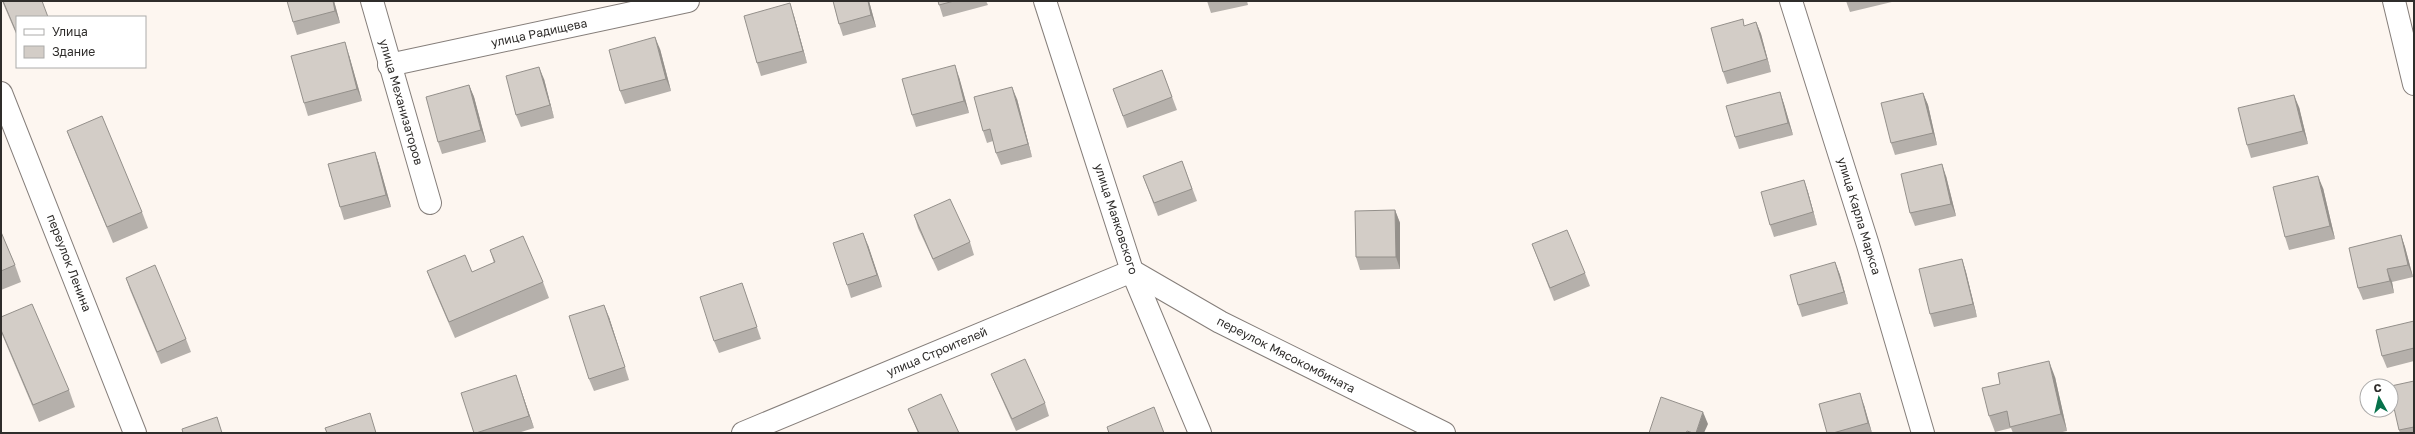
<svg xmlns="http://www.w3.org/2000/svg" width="2415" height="434" viewBox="0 0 2415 434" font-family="'Golos Text',sans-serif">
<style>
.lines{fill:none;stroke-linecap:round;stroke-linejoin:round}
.minor-casing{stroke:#857e7a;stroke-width:24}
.minor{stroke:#fff;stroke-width:22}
.wall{fill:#b5b0ab}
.shaded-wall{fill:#94908b}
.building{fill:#d3cdc7;stroke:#94908b}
.labels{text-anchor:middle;stroke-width:3;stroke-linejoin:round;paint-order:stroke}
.street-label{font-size:12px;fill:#2f2d2b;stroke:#fff}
</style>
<rect width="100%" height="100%" fill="#fdf6f0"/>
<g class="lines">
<g class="minor-casing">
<g id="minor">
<polyline points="372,1 430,203"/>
<polyline points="1045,1 1132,271 1200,433"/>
<polyline points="1791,1 1868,245 1923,433"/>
<polyline points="2394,1 2414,84"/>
<polyline points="389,65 688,1"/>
<polyline points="1,93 135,433"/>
<polyline points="743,433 1132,271 1220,322 1444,433"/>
</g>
</g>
<use href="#minor" class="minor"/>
</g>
<g class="wall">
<polygon points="2,1 42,1 17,17 17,36"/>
<polygon points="334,1 340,23 297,35 293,22"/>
<polygon points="833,1 869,1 876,27 843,36 839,24"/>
<polygon points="938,1 986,1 988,5 943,17"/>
<polygon points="1207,1 1247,1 1248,5 1211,13"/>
<polygon points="1846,1 1896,1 1850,12"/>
<polygon points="794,16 807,63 761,76 757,63"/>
<polygon points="1756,22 1761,34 1771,72 1727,84 1723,72"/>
<polygon points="660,49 671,91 625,104 620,91"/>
<polygon points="349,55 362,101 308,116 304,103"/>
<polygon points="1162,70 1177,110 1127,128 1113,89"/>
<polygon points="959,77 969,113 916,127 912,115"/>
<polygon points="544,79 554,118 521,127 516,115"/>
<polygon points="469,85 474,97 486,142 442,154 438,142"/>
<polygon points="1780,92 1784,104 1793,135 1739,149 1735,137"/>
<polygon points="1923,93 1928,105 1937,145 1895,155 1891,143"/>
<polygon points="1017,99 1032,157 1001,165 996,153 993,141 987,143 983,131"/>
<polygon points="2299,107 2308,144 2251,158 2247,145"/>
<polygon points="67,131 142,212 148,228 113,243 73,147"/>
<polygon points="375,152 379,164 391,207 344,220 340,207"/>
<polygon points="1182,161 1197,201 1158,216 1143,176"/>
<polygon points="1946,176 1956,216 1915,226 1910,213"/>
<polygon points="1804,180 1808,192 1817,225 1774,237 1770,225"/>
<polygon points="2323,188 2335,239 2289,250 2285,237"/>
<polygon points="1395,210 1400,223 1400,269 1360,270 1356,257"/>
<polygon points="914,215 970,242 974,255 938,271 918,228"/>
<polygon points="1,232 15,265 21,282 1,290"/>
<polygon points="2401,235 2405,247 2413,277 2392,282 2394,293 2363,300 2358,288"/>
<polygon points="1532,244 1585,273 1590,286 1554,301"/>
<polygon points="868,245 882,287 851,298 847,285"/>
<polygon points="490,250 543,282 549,298 455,338 433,287 427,271 472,272 494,263"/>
<polygon points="1962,259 1966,272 1977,317 1934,327 1930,314"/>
<polygon points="1835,262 1840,275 1848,304 1802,317 1798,305"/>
<polygon points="126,278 186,339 191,352 161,364 130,290"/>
<polygon points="742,283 761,339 719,353 714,341"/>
<polygon points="1,317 69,390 75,407 39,422 1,332"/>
<polygon points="609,317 629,380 594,391 589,379"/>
<polygon points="2414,321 2414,361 2387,368 2382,356"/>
<polygon points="991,374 1045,403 1049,416 1016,431 996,386"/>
<polygon points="2055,377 2067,431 2058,433 2013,433 2011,428 1995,432 1989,416"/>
<polygon points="2414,381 2414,433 2400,433 2399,430"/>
<polygon points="520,387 534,428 518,433 474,433"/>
<polygon points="1864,405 1872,433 1827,433"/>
<polygon points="908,409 959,433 918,433"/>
</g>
<g class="shaded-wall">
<polygon points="333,1 334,1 340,23 335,11"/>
<polygon points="868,1 869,1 876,27 871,15"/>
<polygon points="790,3 794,16 807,63 803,51"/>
<polygon points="1756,22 1761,34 1771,72 1767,59"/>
<polygon points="655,37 660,49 671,91 666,79"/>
<polygon points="345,42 349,55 362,101 357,89"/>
<polygon points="955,65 959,77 969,113 964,101"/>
<polygon points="539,67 544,79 554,118 550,105"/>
<polygon points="469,85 474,97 486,142 481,130"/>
<polygon points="1012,87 1017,99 1032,157 1028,144"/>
<polygon points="1780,92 1784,104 1793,135 1788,123"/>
<polygon points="1923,93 1928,105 1937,145 1933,133"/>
<polygon points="2294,95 2299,107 2308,144 2303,131"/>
<polygon points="375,152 379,164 391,207 386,195"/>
<polygon points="1942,164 1946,176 1956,216 1951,204"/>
<polygon points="2318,176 2323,188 2335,239 2330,226"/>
<polygon points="1804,180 1808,192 1817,225 1813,212"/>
<polygon points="1395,210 1400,223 1400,269 1396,257"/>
<polygon points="863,233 868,245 882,287 877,275"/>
<polygon points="2401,235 2405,247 2413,277 2408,265"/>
<polygon points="1962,259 1966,272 1977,317 1973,304"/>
<polygon points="1835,262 1840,275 1848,304 1844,292"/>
<polygon points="2387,269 2392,282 2394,293 2390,281"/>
<polygon points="604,305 609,317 629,380 625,367"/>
<polygon points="2049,361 2055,377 2067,431 2061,414"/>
<polygon points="516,375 520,387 534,428 529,416"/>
<polygon points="1860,393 1864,405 1872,433 1868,423"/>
<polygon points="1703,412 1708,424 1704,433 1696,433"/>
</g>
<g class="building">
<polygon points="3,1 42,1 48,17 17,17 17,34"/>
<polygon points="287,1 333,1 335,11 293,22"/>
<polygon points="833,1 868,1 871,15 839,24"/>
<polygon points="938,1 954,1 939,5"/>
<polygon points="790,3 803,51 757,63 744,16"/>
<polygon points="1743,19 1744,26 1756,22 1767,59 1723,72 1711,28"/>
<polygon points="655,37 666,79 620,91 609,50"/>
<polygon points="345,42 357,89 304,103 291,56"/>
<polygon points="955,65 964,101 912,115 902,79"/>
<polygon points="539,67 550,105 516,115 506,76"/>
<polygon points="1162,70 1172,97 1123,116 1113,89"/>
<polygon points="469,85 481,130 438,142 426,97"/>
<polygon points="1012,87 1028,144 996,153 990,129 983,131 974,97"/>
<polygon points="1780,92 1788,123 1735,137 1726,106"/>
<polygon points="1923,93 1933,133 1891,143 1881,103"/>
<polygon points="2294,95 2303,131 2247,145 2238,108"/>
<polygon points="102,116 142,212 107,227 67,131"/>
<polygon points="375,152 386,195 340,207 328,164"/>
<polygon points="1182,161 1192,189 1154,203 1143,176"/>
<polygon points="1942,164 1951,204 1910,213 1901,174"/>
<polygon points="2318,176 2330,226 2285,237 2273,187"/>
<polygon points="1804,180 1813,212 1770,225 1761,192"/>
<polygon points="950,199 970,242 933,259 914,215"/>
<polygon points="1395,210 1396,257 1356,257 1355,211"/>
<polygon points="1567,230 1585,273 1550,288 1532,244"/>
<polygon points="1,232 15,265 1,271"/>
<polygon points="863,233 877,275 847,285 833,243"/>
<polygon points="2401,235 2408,265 2387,269 2390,281 2358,288 2349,248"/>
<polygon points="523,236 543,282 449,322 427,271 465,255 472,272 495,262 490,250"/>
<polygon points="1962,259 1973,304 1930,314 1919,269"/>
<polygon points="1835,262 1844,292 1798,305 1790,275"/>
<polygon points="155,265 186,339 157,352 126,278"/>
<polygon points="742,283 757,327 714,341 700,297"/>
<polygon points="32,304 69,390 33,405 1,330 1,317"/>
<polygon points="604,305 625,367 589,379 569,316"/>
<polygon points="2414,321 2414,348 2382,356 2376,330"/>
<polygon points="1025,359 1045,403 1012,419 991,374"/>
<polygon points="2049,361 2061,414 2010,427 2007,411 1989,416 1982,388 2000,384 1998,373"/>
<polygon points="516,375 529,416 476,433 474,433 461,393"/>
<polygon points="2414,381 2414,427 2399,430 2391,395 2391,386"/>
<polygon points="1860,393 1868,423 1833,433 1827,433 1819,404"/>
<polygon points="941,394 959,433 919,433 908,409"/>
<polygon points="1661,397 1703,412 1696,433 1693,433 1687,431 1686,433 1649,433"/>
<polygon points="1154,407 1164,433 1109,433 1107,427"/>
<polygon points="370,413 376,433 327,433 325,428"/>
<polygon points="217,417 222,433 183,433 182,429"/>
</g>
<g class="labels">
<g class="street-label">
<text transform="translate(539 33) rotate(-12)" y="4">улица Радищева</text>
<text transform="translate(401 102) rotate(74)" y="4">улица Механизаторов</text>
<text transform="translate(1859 216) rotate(73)" y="4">улица Карла Маркса</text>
<text transform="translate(1116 219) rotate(72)" y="4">улица Маяковского</text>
<text transform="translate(69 263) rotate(69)" y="4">переулок Ленина</text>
<text transform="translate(937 352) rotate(-23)" y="4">улица Строителей</text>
<text transform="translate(1286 355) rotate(27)" y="4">переулок Мясокомбината</text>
</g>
</g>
<rect width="2415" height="434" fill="none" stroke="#2f2d2b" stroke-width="4"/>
<rect x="16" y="16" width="130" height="52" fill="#ffffff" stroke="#acabaa"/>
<rect x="24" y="29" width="20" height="6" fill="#ffffff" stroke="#acabaa"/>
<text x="52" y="36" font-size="12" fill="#2f2d2b">Улица</text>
<rect x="24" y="46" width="20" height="12" fill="#d3cdc7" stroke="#acabaa"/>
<text x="52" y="56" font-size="12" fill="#2f2d2b">Здание</text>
<g transform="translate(2379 398) rotate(352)"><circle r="19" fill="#ffffff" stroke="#acabaa"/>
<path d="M0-3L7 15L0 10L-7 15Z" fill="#07724b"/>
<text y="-6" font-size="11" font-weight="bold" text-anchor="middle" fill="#2f2d2b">С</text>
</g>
</svg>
